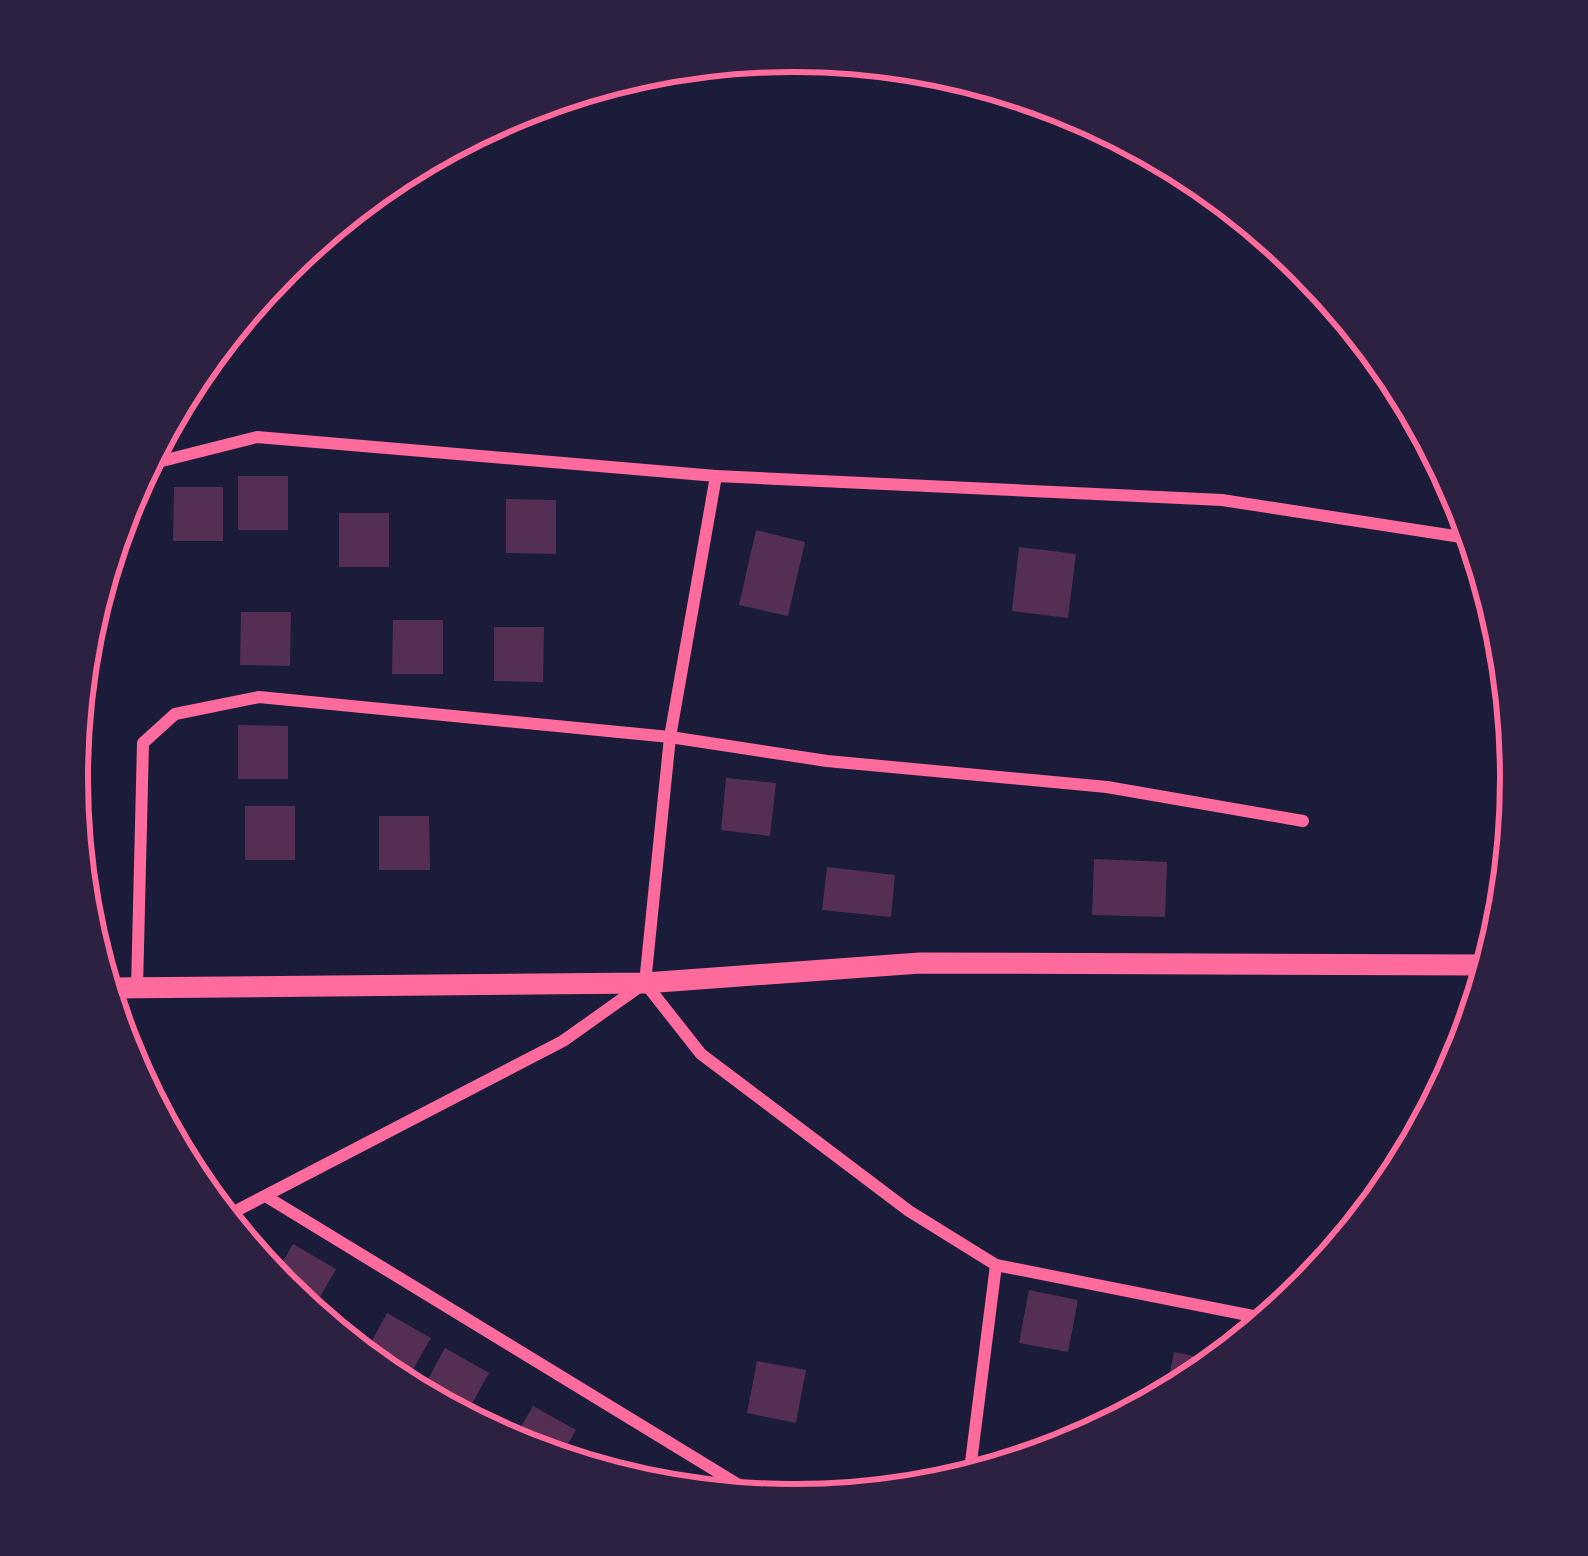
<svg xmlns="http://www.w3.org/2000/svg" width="1588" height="1556" viewBox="0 0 1588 1556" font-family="'Nunito Sans',sans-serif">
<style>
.building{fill:#542f53}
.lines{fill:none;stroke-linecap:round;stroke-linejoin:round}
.minor{stroke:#ff6b9d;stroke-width:12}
.tertiary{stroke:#ff6b9d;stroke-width:21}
.rim{fill:none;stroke:#ff6b9d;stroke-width:6}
</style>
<rect width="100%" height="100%" fill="#1b1b3a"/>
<g class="building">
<rect x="238" y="476" width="50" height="54"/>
<polygon points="174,487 223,487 223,541 173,541"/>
<polygon points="506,499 556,500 556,554 506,553"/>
<rect x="339" y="513" width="50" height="54"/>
<polygon points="756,530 805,542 788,616 739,605"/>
<polygon points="1019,547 1076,554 1068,618 1012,611"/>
<polygon points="241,612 291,612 290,666 240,665"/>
<polygon points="393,620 443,620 443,674 392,674"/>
<polygon points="494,627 544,627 543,682 494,681"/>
<polygon points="238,725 288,726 288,779 238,779"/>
<polygon points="726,778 776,783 770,836 721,830"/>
<rect x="245" y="806" width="50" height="54"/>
<polygon points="379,816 429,816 430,870 379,870"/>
<polygon points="1094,859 1167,862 1165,917 1092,915"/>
<polygon points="827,867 895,875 891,917 822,910"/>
<polygon points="293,1244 336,1269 311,1313 279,1292 272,1280"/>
<polygon points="1029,1290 1078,1300 1068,1352 1019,1343"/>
<polygon points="387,1313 431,1338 408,1378 367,1350"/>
<polygon points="445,1348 489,1373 465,1416 423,1388"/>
<polygon points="1174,1352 1208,1359 1167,1386"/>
<polygon points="757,1361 806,1370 796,1423 747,1413"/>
<polygon points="533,1406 576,1430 560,1458 510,1446"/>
</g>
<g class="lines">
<g class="minor">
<polyline points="146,465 257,437 716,476 1222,500 1474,539"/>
<polyline points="716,476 670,737 645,983 701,1054 909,1211 996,1265 1268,1319"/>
<polyline points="137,988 143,743 175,714 259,697 670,737 827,761 1107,787 1303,821"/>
<polyline points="267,1197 757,1496 798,1504"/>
<polyline points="228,1215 563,1041 639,987"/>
<polyline points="970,1470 996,1265"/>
</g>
<polyline class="tertiary" points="109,988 645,983 920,963 1484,965"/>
</g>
<path d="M0 0H1588V1556H0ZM88 778a706 706 0 1 1 1412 0a706 706 0 1 1-1412 0Z" fill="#2d2142" fill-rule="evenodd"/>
<path class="rim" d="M88 778a706 706 0 1 1 1412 0a706 706 0 1 1-1412 0Z"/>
</svg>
